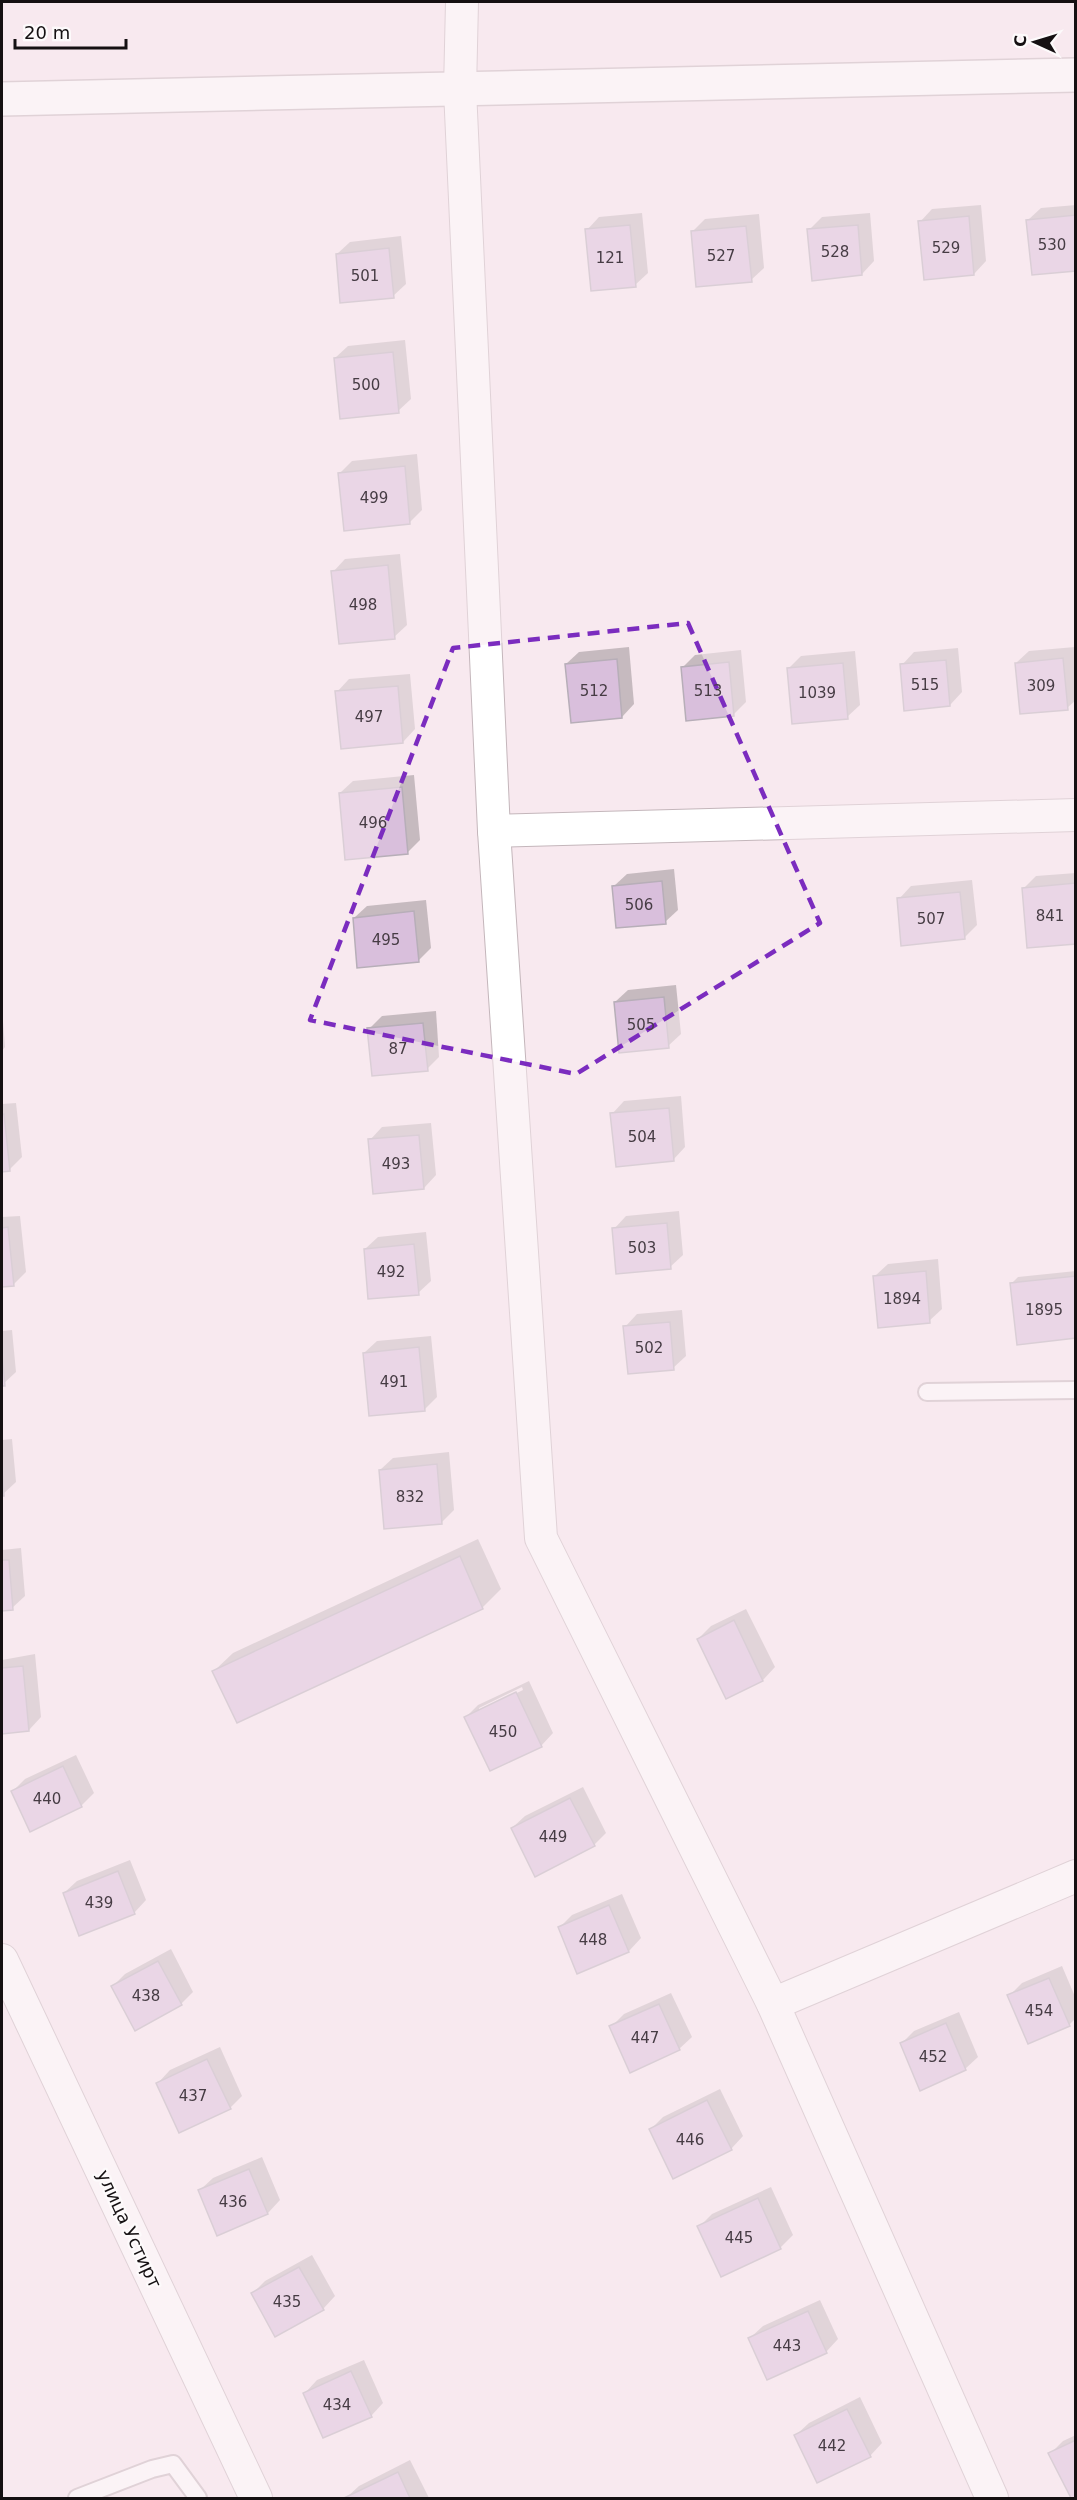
<svg xmlns="http://www.w3.org/2000/svg" width="1077" height="2500" viewBox="0 0 1077 2500" font-family="'DejaVu Sans',sans-serif">
<style>
.shadow{fill:#0003;fill-rule:evenodd}
.building{fill:#d9bfdc;stroke:#b7aeb8;stroke-width:1.5}
.lines{fill:none;stroke-linecap:round;stroke-linejoin:round}
.service-casing{stroke:#c4b6bb;stroke-width:20}
.minor-casing{stroke:#c4b6bb;stroke-width:34}
.tertiary-casing{stroke:#c4b6bb;stroke-width:36}
.service{stroke:#fff;stroke-width:16}
.minor{stroke:#fff;stroke-width:32}
.tertiary{stroke:#fff;stroke-width:33}
.marked{fill:none;stroke:#7b2cbf;stroke-width:4.5;stroke-dasharray:12 8;stroke-linejoin:round}
.labels{text-anchor:middle;stroke-width:4.5;stroke-linejoin:round;paint-order:stroke}
.number-label{font-size:15px;fill:#463c44}
.street-label{font-size:18px;fill:#151012;stroke:#fdfafb}
</style>
<rect width="100%" height="100%" fill="#f8e9ef"/>
<g class="shadow">
<polygon points="981,205 986,261 974,274 920,222 932,209"/>
<polygon points="1076,205 1076,269 1028,220 1041,208"/>
<polygon points="642,213 648,273 635,285 587,230 599,217"/>
<polygon points="870,213 874,261 862,274 809,230 822,217"/>
<polygon points="759,214 764,268 751,280 693,231 705,219"/>
<polygon points="401,236 406,284 393,296 337,254 350,242"/>
<polygon points="405,340 411,399 398,411 335,358 348,346"/>
<polygon points="417,454 422,510 409,523 340,473 352,461"/>
<polygon points="400,554 407,625 394,637 333,572 345,559"/>
<polygon points="629,647 634,704 622,717 566,664 579,652"/>
<polygon points="1075,647 1076,700 1067,708 1016,663 1029,651"/>
<polygon points="958,648 962,692 950,705 902,665 914,652"/>
<polygon points="741,650 746,702 734,714 683,667 695,655"/>
<polygon points="855,651 860,705 847,717 788,669 801,656"/>
<polygon points="410,674 415,729 403,742 337,692 349,679"/>
<polygon points="414,775 420,840 407,853 340,793 353,781"/>
<polygon points="674,869 678,910 665,922 614,886 627,874"/>
<polygon points="1076,873 1076,942 1023,889 1036,876"/>
<polygon points="972,880 977,925 964,938 899,899 911,886"/>
<polygon points="426,900 431,948 418,961 354,918 367,906"/>
<polygon points="676,985 681,1034 668,1046 615,1002 628,990"/>
<polygon points="2,1008 5,1047 2,1051"/>
<polygon points="436,1011 439,1057 427,1069 369,1029 382,1016"/>
<polygon points="681,1096 685,1147 673,1160 612,1114 624,1101"/>
<polygon points="16,1103 22,1157 9,1170 2,1170 2,1104"/>
<polygon points="431,1123 436,1175 424,1188 370,1140 382,1127"/>
<polygon points="679,1211 683,1255 670,1267 614,1229 626,1216"/>
<polygon points="20,1216 26,1272 13,1285 2,1286 2,1217"/>
<polygon points="426,1232 431,1281 418,1293 365,1249 378,1237"/>
<polygon points="938,1259 942,1309 929,1321 875,1276 888,1264"/>
<polygon points="1076,1271 1076,1337 1012,1283 1018,1277"/>
<polygon points="682,1310 686,1356 673,1368 625,1327 637,1314"/>
<polygon points="12,1330 16,1372 2,1385 2,1331"/>
<polygon points="431,1336 437,1397 424,1410 364,1353 377,1341"/>
<polygon points="12,1439 16,1482 2,1495 2,1440"/>
<polygon points="449,1452 454,1510 442,1522 380,1470 393,1458"/>
<polygon points="478,1539 501,1589 482,1608 214,1671 233,1653"/>
<polygon points="21,1548 25,1596 12,1608 2,1609 2,1550"/>
<polygon points="746,1609 775,1667 763,1680 727,1697 698,1639 711,1626"/>
<polygon points="35,1654 41,1717 29,1730 2,1732 2,1660"/>
<path d="M529,1681L553,1733L541,1746L466,1717L478,1705ZM522,1687L523,1690L479,1711V1708Z"/>
<polygon points="76,1755 94,1793 81,1806 13,1791 25,1779"/>
<polygon points="583,1787 606,1833 594,1845 512,1828 525,1816"/>
<polygon points="130,1860 146,1900 134,1913 64,1893 77,1881"/>
<polygon points="622,1894 641,1938 629,1951 578,1972 559,1928 572,1915"/>
<polygon points="171,1949 193,1992 181,2004 113,1986 125,1974"/>
<polygon points="1062,1966 1076,1999 1076,2018 1069,2025 1009,1996 1022,1983"/>
<polygon points="671,1993 692,2037 679,2049 611,2027 624,2014"/>
<polygon points="959,2012 978,2057 965,2069 901,2044 914,2031"/>
<polygon points="220,2047 242,2096 230,2108 158,2083 170,2070"/>
<polygon points="720,2089 743,2136 731,2149 650,2130 663,2117"/>
<polygon points="262,2157 280,2200 268,2213 218,2234 200,2190 213,2178"/>
<polygon points="771,2187 793,2235 780,2248 699,2227 712,2214"/>
<polygon points="312,2255 335,2296 323,2309 253,2293 265,2281"/>
<polygon points="820,2300 838,2339 826,2352 750,2338 763,2326"/>
<polygon points="364,2360 383,2403 371,2416 305,2393 317,2380"/>
<polygon points="860,2397 882,2443 870,2456 796,2435 809,2423"/>
<polygon points="1076,2435 1076,2498 1073,2498 1050,2454 1063,2441"/>
<polygon points="410,2460 429,2498 346,2498 359,2486"/>
</g>
<g class="building">
<polygon points="1076,215 1076,271 1032,275 1026,220"/>
<polygon points="969,216 974,275 924,280 918,221"/>
<polygon points="630,225 636,287 591,291 585,229"/>
<polygon points="858,225 862,275 812,281 807,229"/>
<polygon points="746,226 752,282 696,287 691,231"/>
<polygon points="389,248 394,298 340,303 336,254"/>
<polygon points="393,352 399,413 340,419 334,358"/>
<polygon points="405,466 410,524 344,531 338,473"/>
<polygon points="388,565 395,639 339,644 331,571"/>
<polygon points="1063,658 1068,710 1020,714 1015,663"/>
<polygon points="617,659 622,718 571,723 565,664"/>
<polygon points="946,660 950,706 904,711 900,664"/>
<polygon points="729,662 734,716 686,721 681,667"/>
<polygon points="843,663 848,719 792,724 787,668"/>
<polygon points="398,686 403,743 341,749 335,691"/>
<polygon points="402,787 408,854 345,860 339,793"/>
<polygon points="662,881 666,924 616,928 612,886"/>
<polygon points="1076,883 1076,944 1027,948 1022,888"/>
<polygon points="960,892 965,939 901,946 897,898"/>
<polygon points="414,911 419,962 357,968 353,918"/>
<polygon points="664,997 669,1048 619,1053 614,1002"/>
<polygon points="423,1023 428,1071 372,1076 367,1028"/>
<polygon points="669,1108 674,1161 616,1167 610,1113"/>
<polygon points="4,1114 10,1171 2,1172 2,1115"/>
<polygon points="419,1135 424,1189 373,1194 368,1139"/>
<polygon points="667,1223 671,1269 616,1274 612,1228"/>
<polygon points="8,1227 14,1286 2,1287 2,1228"/>
<polygon points="414,1244 419,1295 368,1299 364,1249"/>
<polygon points="926,1271 930,1323 878,1328 873,1276"/>
<polygon points="1076,1276 1076,1338 1017,1345 1010,1283"/>
<polygon points="670,1322 674,1370 628,1374 623,1326"/>
<polygon points="419,1347 425,1411 369,1416 363,1353"/>
<polygon points="2,1354 5,1386 2,1386"/>
<polygon points="437,1464 442,1524 384,1529 379,1470"/>
<polygon points="2,1466 4,1496 2,1496"/>
<polygon points="460,1556 483,1609 237,1723 212,1671"/>
<polygon points="2,1560 9,1560 13,1610 2,1611"/>
<polygon points="734,1620 763,1681 726,1699 697,1639"/>
<polygon points="23,1666 29,1731 2,1734 2,1668"/>
<polygon points="516,1692 542,1747 490,1771 464,1717"/>
<polygon points="63,1766 82,1807 30,1832 11,1791"/>
<polygon points="570,1798 595,1846 535,1877 511,1828"/>
<polygon points="118,1871 135,1914 79,1936 63,1893"/>
<polygon points="609,1905 629,1952 577,1974 558,1927"/>
<polygon points="158,1961 182,2005 135,2031 111,1986"/>
<polygon points="1049,1978 1070,2026 1028,2044 1007,1995"/>
<polygon points="659,2004 680,2050 630,2073 609,2026"/>
<polygon points="946,2023 966,2070 920,2091 900,2043"/>
<polygon points="207,2059 231,2109 179,2133 156,2083"/>
<polygon points="707,2100 732,2150 673,2179 649,2129"/>
<polygon points="249,2169 268,2214 217,2236 198,2190"/>
<polygon points="758,2198 781,2249 721,2277 697,2226"/>
<polygon points="299,2267 324,2310 275,2337 251,2293"/>
<polygon points="808,2311 827,2353 767,2380 748,2338"/>
<polygon points="351,2371 372,2417 323,2438 303,2393"/>
<polygon points="847,2409 871,2457 817,2483 794,2435"/>
<polygon points="1076,2440 1076,2498 1071,2498 1048,2453"/>
<polygon points="398,2472 410,2498 344,2498"/>
</g>
<g class="lines">
<g class="service-casing">
<g id="service">
<polyline points="927,1392 1076,1390"/>
<polyline points="77,2498 152,2469 173,2464 198,2498"/>
</g>
</g>
<g class="minor-casing">
<g id="minor">
<polyline points="462,2 460,90 494,831 541,1538 773,2004 992,2498"/>
<polyline points="494,831 1076,815"/>
<polyline points="2,1960 256,2498"/>
<polyline points="773,2004 1076,1876"/>
</g>
</g>
<g class="tertiary-casing">
<polyline id="tertiary" points="2,99 1076,75"/>
</g>
<use href="#service" class="service"/>
<use href="#minor" class="minor"/>
<use href="#tertiary" class="tertiary"/>
</g>
<path d="M0 0H1077V2500H0ZM688,623L820,923L576,1074L310,1020L453,648Z" fill="#f8e9ef" fill-opacity=".55" fill-rule="evenodd"/>
<path class="marked" d="M688,623L820,923L576,1074L310,1020L453,648Z"/>
<g class="labels">
<g class="number-label">
<text x="1052" y="250">530</text>
<text x="946" y="253">529</text>
<text x="835" y="257">528</text>
<text x="721" y="261">527</text>
<text x="610" y="263">121</text>
<text x="365" y="281">501</text>
<text x="366" y="390">500</text>
<text x="374" y="503">499</text>
<text x="363" y="610">498</text>
<text x="925" y="690">515</text>
<text x="1041" y="691">309</text>
<text x="594" y="696">512</text>
<text x="708" y="696">513</text>
<text x="817" y="698">1039</text>
<text x="369" y="722">497</text>
<text x="373" y="828">496</text>
<text x="639" y="910">506</text>
<text x="1050" y="921">841</text>
<text x="931" y="924">507</text>
<text x="386" y="945">495</text>
<text x="641" y="1030">505</text>
<text x="398" y="1054">87</text>
<text x="642" y="1142">504</text>
<text x="396" y="1169">493</text>
<text x="642" y="1253">503</text>
<text x="391" y="1277">492</text>
<text x="902" y="1304">1894</text>
<text x="1044" y="1315">1895</text>
<text x="649" y="1353">502</text>
<text x="394" y="1387">491</text>
<text x="410" y="1502">832</text>
<text x="503" y="1737">450</text>
<text x="47" y="1804">440</text>
<text x="553" y="1842">449</text>
<text x="99" y="1908">439</text>
<text x="593" y="1945">448</text>
<text x="146" y="2001">438</text>
<text x="1039" y="2016">454</text>
<text x="645" y="2043">447</text>
<text x="933" y="2062">452</text>
<text x="193" y="2101">437</text>
<text x="690" y="2145">446</text>
<text x="233" y="2207">436</text>
<text x="739" y="2243">445</text>
<text x="287" y="2307">435</text>
<text x="787" y="2351">443</text>
<text x="337" y="2410">434</text>
<text x="832" y="2451">442</text>
</g>
<g class="street-label">
<text transform="translate(129 2229) rotate(65)" y="6">улица Устирт</text>
</g>
</g>
<rect width="1077" height="2500" fill="none" stroke="#151012" stroke-width="6"/>
<g transform="translate(1035 42) rotate(274)" stroke="#fdfafb" stroke-width="4.5" paint-order="stroke">
<path d="M0-4.5L10 22L0 15L-10 22Z" fill="#151012"/>
<text y="-9" font-size="16" font-weight="bold" text-anchor="middle" fill="#151012">С</text>
</g>
<path d="M15 39v9h111v-9" fill="none" stroke="#151012" stroke-width="3"/>
<text x="24" y="39" font-size="18" fill="#151012" stroke="#fdfafb" stroke-width="4.5" paint-order="stroke">20 m</text>
</svg>
